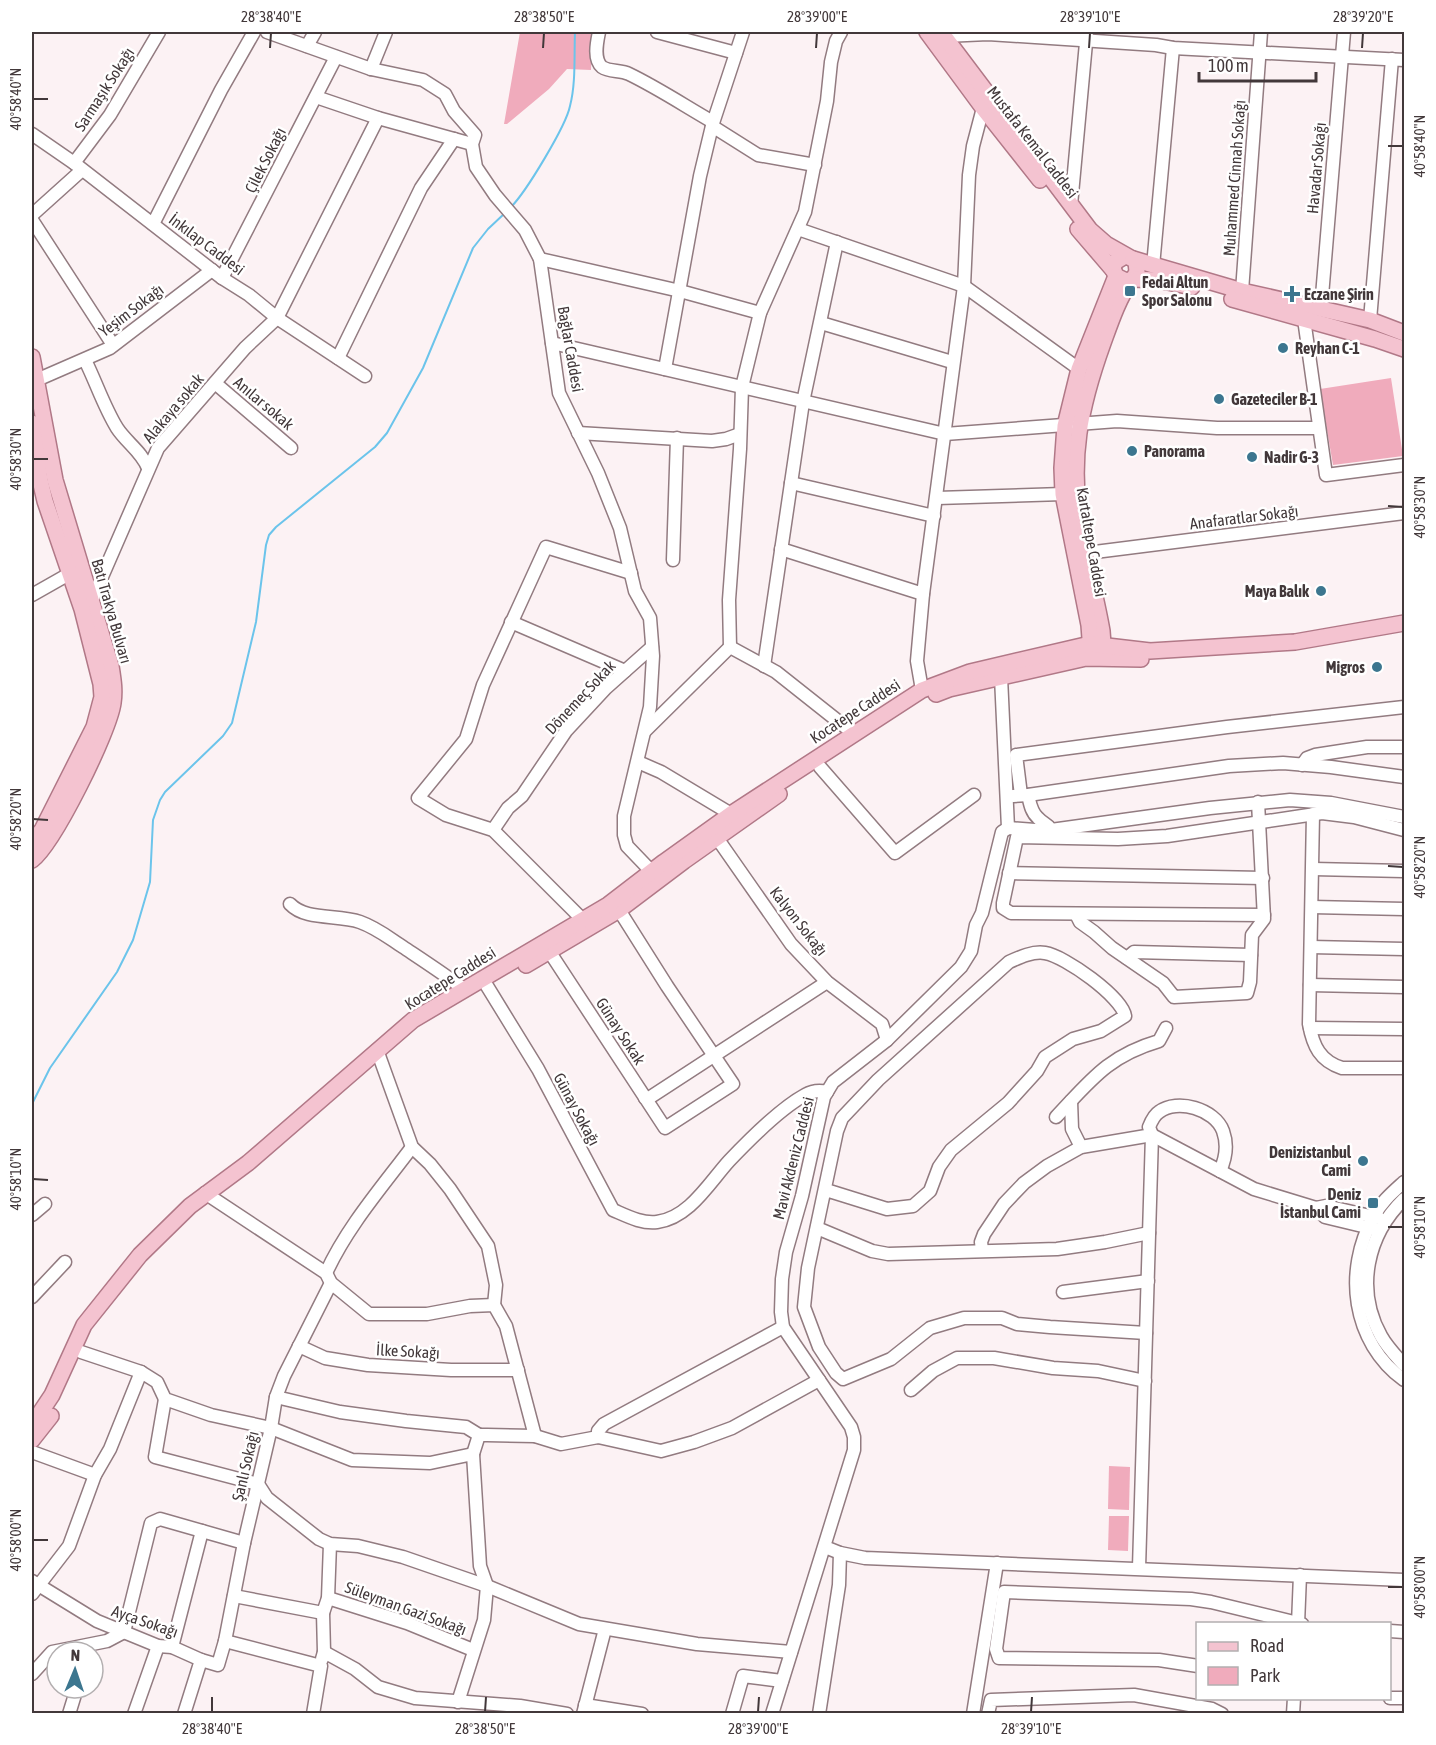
<svg xmlns="http://www.w3.org/2000/svg" width="1436" height="1745" viewBox="0 0 1436 1745" font-family="'Asap Condensed',sans-serif">
<style>
.green{fill:#f0abbc}
.lines{fill:none;stroke-linecap:round;stroke-linejoin:round}
.stream{stroke:#6bc4eb;stroke-width:2}
.minor-casing{stroke:#927b80;stroke-width:15}
.major-casing{stroke:#b17887;stroke-width:18}
.minor{stroke:#fff;stroke-width:12}
.major{stroke:#f4c3d0;stroke-width:15}
.ticks{fill:none;stroke:#42383a;stroke-width:2}
.poi-dot{fill:#3c768f;stroke:#fff;stroke-width:2}
.labels{text-anchor:middle;stroke-width:5;stroke-linejoin:round;paint-order:stroke}
.street-label{font-size:16px;fill:#42383a;stroke:#fff}
.poi-label{font-size:16px;font-weight:bold;fill:#42383a;stroke:#fff;text-anchor:start}
.neatline{fill:none;stroke:#42383a;stroke-width:2}
.ticks-label{font-size:15px;text-anchor:middle;fill:#42383a}
</style>
<rect width="100%" height="100%" fill="#fcf2f4"/>
<g class="green">
<polygon points="520,32 592,32 591,70 567,69 549,89 507,124 504,124"/>
<polygon points="1391,378 1403,456 1333,465 1320,389"/>
<polygon points="1109,1466 1130,1467 1129,1510 1108,1509"/>
<polygon points="1109,1516 1129,1516 1128,1551 1108,1550"/>
</g>
<g class="lines">
<g class="stream">
<path d="M511,207C526,192 566,126 570,106C576,83 574,56 575,32"/>
<polyline points="32,1104 50,1068 117,972 133,940 150,882 153,820 160,800 165,792 223,736 232,723 256,622 266,545 269,535 276,527 375,447 387,433 423,368 473,248 488,229 505,213"/>
</g>
<g class="minor-casing">
<g id="minor">
<polyline points="267,32 371,69 423,80 445,94 454,111 475,135 472,144 476,167 495,195 525,230 540,259 559,393 598,473 620,528 635,591 650,618 653,656 650,707 624,816 624,835 627,846 651,871"/>
<path d="M599,32C597,42 593,59 602,67C609,72 621,70 629,74C658,88 685,106 713,122"/>
<polyline points="657,32 736,53"/>
<polyline points="945,36 988,34 1156,45 1173,48 1404,60"/>
<polyline points="307,46 315,32"/>
<polyline points="371,69 386,32"/>
<polyline points="316,97 378,118 472,144"/>
<polyline points="712,126 758,155 815,165"/>
<polyline points="32,134 74,163 222,278 249,295 277,318 365,376"/>
<polyline points="74,163 110,115 159,32"/>
<polyline points="1071,205 1087,32"/>
<polyline points="32,215 82,170"/>
<polyline points="32,220 113,345"/>
<polyline points="153,224 221,90 254,32"/>
<polyline points="798,229 964,286 1079,369"/>
<polyline points="540,259 680,291 760,313"/>
<polyline points="1153,266 1173,48"/>
<polyline points="222,278 336,57"/>
<polyline points="1242,291 1261,32"/>
<polyline points="1321,308 1344,32"/>
<polyline points="1304,319 1326,475 1404,465"/>
<polyline points="1370,320 1392,59"/>
<polyline points="821,323 952,362"/>
<polyline points="552,343 945,434 1117,421 1217,428 1319,428"/>
<polyline points="338,358 421,188 454,139"/>
<path d="M85,360C96,382 104,407 117,428C126,442 142,452 148,468"/>
<polyline points="665,369 700,176 712,126 743,32"/>
<polyline points="32,382 110,348 212,270"/>
<polyline points="215,383 291,448"/>
<polyline points="578,433 712,441 726,439 740,434"/>
<polyline points="791,483 934,516"/>
<polyline points="937,498 1063,494"/>
<polyline points="781,549 923,594"/>
<polyline points="1087,553 1404,513"/>
<polyline points="673,560 677,438"/>
<polyline points="32,595 69,574"/>
<polyline points="91,602 158,448 245,348 277,318 378,118"/>
<polyline points="511,622 625,671"/>
<polyline points="730,647 729,600 740,449 742,387 760,313 805,212 827,101 831,62 836,41 841,32"/>
<polyline points="764,666 803,402 837,242"/>
<polyline points="922,690 917,661 923,594 964,286 969,175 973,146 983,108"/>
<polyline points="645,731 730,647 776,672 853,733"/>
<polyline points="638,762 661,772 731,814"/>
<polyline points="1302,765 1307,758 1315,755 1367,747 1404,747"/>
<polyline points="820,767 895,853 974,795"/>
<polyline points="1021,795 1016,755 1227,727 1404,707"/>
<path d="M1028,795C1030,803 1031,812 1038,818C1045,826 1053,824 1050,837"/>
<polyline points="1013,796 1028,795 1229,766 1283,763 1331,767 1404,777"/>
<path d="M1313,814L1309,1024C1313,1046 1320,1061 1342,1068H1404"/>
<polyline points="1008,828 1035,830 1040,833 1041,836"/>
<polyline points="493,830 508,808 522,796 566,731 606,688 652,647"/>
<polyline points="1051,830 1210,808 1290,800 1331,803 1404,817"/>
<polyline points="717,838 791,944 827,982 882,1024 887,1040"/>
<polyline points="1313,869 1404,871"/>
<polyline points="1009,873 1263,878"/>
<path d="M290,904C306,921 338,914 360,922C377,928 389,938 403,947C424,961 444,974 464,989"/>
<polyline points="1312,907 1404,909"/>
<polyline points="1076,914 1080,922 1094,932 1112,948 1163,983 1174,997 1247,993 1250,982 1252,935 1264,919 1258,802"/>
<polyline points="1264,915 1011,913 1003,908 1003,903 1017,837 1118,839 1167,836 1322,813 1354,817 1404,830"/>
<polyline points="583,920 493,830 446,815 418,798 466,739 483,685 546,547 631,573"/>
<polyline points="1311,947 1404,949"/>
<polyline points="549,951 665,1128 733,1084 667,986 619,910"/>
<polyline points="1127,958 1134,952 1251,955"/>
<polyline points="1310,985 1404,987"/>
<path d="M487,986L538,1069L613,1210C627,1216 642,1224 657,1222C689,1218 709,1183 729,1161C748,1141 781,1108 805,1095C812,1091 819,1090 827,1092"/>
<polyline points="1310,1028 1404,1029"/>
<polyline points="377,1050 412,1147 430,1164 450,1189 488,1246 496,1285 494,1305"/>
<polyline points="645,1098 649,1098 827,982"/>
<polyline points="1071,1101 1072,1129 1081,1147"/>
<path d="M1056,1117C1091,1080 1108,1056 1159,1041L1166,1028"/>
<path d="M1404,1182C1393,1192 1381,1202 1374,1216C1343,1271 1352,1342 1404,1380"/>
<path d="M826,1190L887,1209L913,1206L930,1191L939,1167L951,1150L1008,1103L1037,1071L1045,1057L1073,1039L1101,1031L1125,1016C1122,997 1065,956 1045,953C1033,951 1020,957 1009,962L878,1080L842,1118L837,1131L808,1268L804,1307L819,1347L836,1373L843,1379L891,1359L930,1328L964,1318H1002L1017,1324L1050,1327L1146,1333"/>
<polyline points="205,1193 326,1273 331,1283 369,1314 427,1314 470,1306 494,1305 506,1326 535,1436"/>
<path d="M1404,1199C1367,1235 1355,1289 1381,1336C1387,1347 1396,1356 1404,1365"/>
<polyline points="1316,1208 1326,1206 1379,1218"/>
<polyline points="32,1215 45,1204"/>
<polyline points="817,1228 872,1251 888,1254 1057,1249 1105,1242 1149,1233"/>
<polyline points="982,1250 981,1242 984,1234 1004,1204 1024,1183 1047,1166 1081,1147 1152,1135 1254,1189 1316,1208 1325,1217 1379,1230"/>
<path d="M326,1273C347,1227 382,1187 412,1147"/>
<polyline points="331,1283 284,1376 276,1397 340,1412 406,1421 466,1427 479,1435"/>
<polyline points="1063,1292 1148,1281"/>
<polyline points="32,1297 65,1262"/>
<polyline points="299,1346 325,1358 368,1365 451,1370 518,1370"/>
<polyline points="81,1352 141,1372 157,1382 165,1399 211,1415 271,1428 352,1460 430,1463 473,1454 480,1566 487,1586 484,1620 458,1702"/>
<polyline points="911,1390 933,1371 957,1358 994,1358 1053,1368 1098,1371 1145,1381"/>
<polyline points="165,1399 155,1457 258,1484 267,1498 319,1539 330,1544 358,1546 403,1557 487,1586 579,1624 697,1644 791,1652"/>
<polyline points="598,1437 598,1431 604,1424 783,1327"/>
<polyline points="32,1452 95,1475"/>
<polyline points="473,1454 479,1435 487,1435 535,1436 561,1444 598,1437 661,1451 694,1442 732,1428 819,1380"/>
<polyline points="244,1543 271,1428 276,1397"/>
<polyline points="825,1547 840,1553 865,1558 1404,1580"/>
<path d="M1139,1568L1152,1135L1149,1127C1151,1122 1154,1115 1159,1112C1177,1098 1215,1109 1223,1131C1228,1145 1226,1158 1220,1171"/>
<polyline points="32,1581 97,1621 158,1646 172,1647 201,1660 184,1714"/>
<polyline points="32,1594 69,1546 95,1475 110,1449 141,1372"/>
<polyline points="234,1596 323,1613"/>
<polyline points="328,1598 407,1623 473,1650"/>
<polyline points="1298,1624 1300,1575"/>
<polyline points="1390,1631 1404,1632"/>
<polyline points="172,1647 202,1531"/>
<polyline points="324,1652 355,1669 378,1687 415,1698 520,1706 567,1714"/>
<polyline points="322,1659 324,1652 323,1613 328,1598 330,1544"/>
<polyline points="201,1660 218,1665 225,1641 321,1666 313,1714"/>
<polyline points="1198,1666 1159,1660 999,1658 996,1649 1004,1592 1191,1599 1211,1602 1302,1624"/>
<polyline points="32,1674 52,1652 107,1641 124,1632 151,1523 160,1519 244,1543 225,1641"/>
<polyline points="1390,1698 1404,1698"/>
<polyline points="585,1705 642,1714"/>
<polyline points="69,1714 77,1688"/>
<polyline points="134,1714 158,1646"/>
<polyline points="583,1714 605,1629"/>
<polyline points="732,1714 743,1676 782,1681"/>
<polyline points="772,1714 854,1450 854,1437 851,1427 783,1327 781,1312 782,1279 786,1252 802,1196 824,1097 833,1082 887,1040 961,967 971,951 976,925 982,913 1002,832 1008,828 1001,677"/>
<polyline points="819,1714 839,1585 840,1553"/>
<polyline points="973,1714 997,1563"/>
<polyline points="988,1714 991,1700 1134,1695 1212,1709 1222,1714"/>
<polyline points="1293,1714 1294,1698"/>
</g>
</g>
<g class="major-casing">
<g id="major">
<polyline points="927,32 983,108 1040,180"/>
<polyline points="941,32 1090,230 1106,244 1136,261 1137,272 1133,279 1126,281 1116,276 1113,269 1115,262 1125,256"/>
<polyline points="1078,229 1114,271"/>
<polyline points="1133,259 1242,291 1370,320 1404,333"/>
<polyline points="1133,279 1158,280 1192,287"/>
<polyline points="1232,299 1375,339 1404,349"/>
<path d="M32,357L55,480L111,666C113,679 115,690 113,703C109,732 54,843 32,860"/>
<polyline points="32,423 40,480 45,501 82,609 101,684 102,697 94,727 42,830 32,841"/>
<path d="M1098,650L1103,644L1102,631C1096,596 1086,562 1081,528C1069,459 1080,407 1103,343C1111,321 1118,300 1131,280"/>
<polyline points="1091,652 1089,625 1063,494 1062,468 1065,426 1079,369 1116,276"/>
<polyline points="936,694 949,689 1086,658 1141,659"/>
<polyline points="526,965 619,910 684,861 779,794"/>
<polyline points="32,1425 52,1395 84,1325 140,1255 190,1206 248,1163 413,1020 608,905 664,862 731,814 922,690 970,672 1090,644 1150,651 1295,642 1404,623"/>
<polyline points="32,1440 51,1416"/>
</g>
</g>
<use href="#minor" class="minor"/>
<use href="#major" class="major"/>
</g>
<path class="ticks" d="M270,48L271,33M543,48L544,33M816,48L817,33M1089,48L1090,33M1362,48L1363,33M33,99H48M1388,146H1403M33,459H48M1388,506L1403,507M33,819L48,820M1388,866L1403,867M33,1179L48,1180M1388,1227H1403M33,1540H48M1388,1587H1403M212,1712V1697M485,1712L486,1697M758,1712L759,1697M1031,1712L1032,1697"/>
<g class="poi-dot">
<rect x="1124" y="285" width="12" height="12" rx="3"/>
<path d="M1289 285h6v6h6v6h-6v6h-6v-6h-6v-6h6z"/>
<circle cx="1283" cy="348" r="6"/>
<circle cx="1219" cy="399" r="6"/>
<circle cx="1132" cy="451" r="6"/>
<circle cx="1252" cy="457" r="6"/>
<circle cx="1321" cy="591" r="6"/>
<circle cx="1377" cy="667" r="6"/>
<circle cx="1363" cy="1161" r="6"/>
<rect x="1367" y="1197" width="12" height="12" rx="3"/>
</g>
<g class="labels">
<g class="street-label">
<text transform="translate(104 89) rotate(-57)" y="6">Sarmaşık Sokağı</text>
<text transform="translate(1033 142) rotate(52)" y="6">Mustafa Kemal Caddesi</text>
<text transform="translate(265 160) rotate(-63)" y="6">Çilek Sokağı</text>
<text transform="translate(1316 168) rotate(-85)" y="6">Havadar Sokağı</text>
<text transform="translate(1234 178) rotate(-86)" y="6">Muhammed Cinnah Sokağı</text>
<text transform="translate(207 244) rotate(37)" y="6">İnkılap Caddesi</text>
<text transform="translate(131 310) rotate(-37)" y="6">Yeşim Sokağı</text>
<text transform="translate(571 349) rotate(80)" y="6">Bağlar Caddesi</text>
<text transform="translate(264 403) rotate(40)" y="6">Anılar sokak</text>
<text transform="translate(173 408) rotate(-50)" y="6">Alakaya sokak</text>
<text transform="translate(1244 517) rotate(-7)" y="6">Anafaratlar Sokağı</text>
<text transform="translate(1092 542) rotate(80)" y="6">Kartaltepe Caddesi</text>
<text transform="translate(112 611) rotate(74)" y="6">Batı Trakya Bulvarı</text>
<text transform="translate(580 697) rotate(-47)" y="6">Dönemeç Sokak</text>
<text transform="translate(855 711) rotate(-33)" y="6">Kocatepe Caddesi</text>
<text transform="translate(799 921) rotate(52)" y="6">Kalyon Sokağı</text>
<text transform="translate(450 978) rotate(-32)" y="6">Kocatepe Caddesi</text>
<text transform="translate(621 1031) rotate(57)" y="6">Günay Sokak</text>
<text transform="translate(577 1109) rotate(62)" y="6">Günay Sokağı</text>
<text transform="translate(793 1158) rotate(-76)" y="6">Mavi Akdeniz Caddesi</text>
<text transform="translate(408 1351) rotate(3)" y="6">İlke Sokağı</text>
<text transform="translate(245 1466) rotate(-77)" y="6">Şanlı Sokağı</text>
<text transform="translate(406 1608) rotate(20)" y="6">Süleyman Gazi Sokağı</text>
<text transform="translate(145 1621) rotate(19)" y="6">Ayça Sokağı</text>
</g>
<g class="poi-label">
<text x="1142" y="288">Fedai Altun<tspan x="1142" dy="18">Spor Salonu</tspan></text>
<text x="1304" y="300">Eczane Şirin</text>
<text x="1295" y="354">Reyhan C-1</text>
<text x="1231" y="405">Gazeteciler B-1</text>
<text x="1144" y="457">Panorama</text>
<text x="1264" y="463">Nadir G-3</text>
<text x="1309" y="597" text-anchor="end">Maya Balık</text>
<text x="1365" y="673" text-anchor="end">Migros</text>
<text x="1351" y="1158" text-anchor="end">Denizistanbul<tspan x="1351" dy="18">Cami</tspan></text>
<text x="1361" y="1200" text-anchor="end">Deniz<tspan x="1361" dy="18">İstanbul Cami</tspan></text>
</g>
</g>
<rect width="1436" height="1745" fill="none" stroke="#ffffff" stroke-width="66"/>
<rect x="1196" y="1622" width="195" height="78" fill="#ffffff" stroke="#b3afb0" stroke-width="1.5"/>
<rect x="1208" y="1642" width="30" height="9" fill="#f4c3d0" stroke="#b3afb0" stroke-width="1.5"/>
<text x="1250" y="1652" font-size="18" fill="#42383a">Road</text>
<rect x="1208" y="1667" width="30" height="18" fill="#f0abbc" stroke="#b3afb0" stroke-width="1.5"/>
<text x="1250" y="1682" font-size="18" fill="#42383a">Park</text>
<g transform="translate(75 1670) rotate(2)"><circle r="28" fill="#ffffff" stroke="#b3afb0" stroke-width="1.5"/>
<path d="M0-4.5L10 22L0 15L-10 22Z" fill="#3c768f"/>
<text y="-9" font-size="16" font-weight="bold" text-anchor="middle" fill="#42383a">N</text>
</g>
<path d="M1199 72v9h117v-9" fill="none" stroke="#42383a" stroke-width="3"/>
<text x="1208" y="72" font-size="18" fill="#42383a" stroke="#ffffff" stroke-width="4.5" paint-order="stroke">100 m</text>
<rect x="33" y="33" width="1370" height="1679" class="neatline"/>
<g class="ticks-label">
<text x="271" y="22">28°38'40"E</text>
<text x="544" y="22">28°38'50"E</text>
<text x="817" y="22">28°39'00"E</text>
<text x="1090" y="22">28°39'10"E</text>
<text x="1363" y="22">28°39'20"E</text>
<text transform="translate(16 99) rotate(-90)" y="5">40°58'40"N</text>
<text transform="translate(1420 146) rotate(-90)" y="5">40°58'40"N</text>
<text transform="translate(16 459) rotate(-90)" y="5">40°58'30"N</text>
<text transform="translate(1420 507) rotate(-90)" y="5">40°58'30"N</text>
<text transform="translate(16 819) rotate(-90)" y="5">40°58'20"N</text>
<text transform="translate(1420 867) rotate(-90)" y="5">40°58'20"N</text>
<text transform="translate(16 1179) rotate(-90)" y="5">40°58'10"N</text>
<text transform="translate(1420 1227) rotate(-90)" y="5">40°58'10"N</text>
<text transform="translate(16 1540) rotate(-90)" y="5">40°58'00"N</text>
<text transform="translate(1420 1587) rotate(-90)" y="5">40°58'00"N</text>
<text x="212" y="1734">28°38'40"E</text>
<text x="485" y="1734">28°38'50"E</text>
<text x="758" y="1734">28°39'00"E</text>
<text x="1031" y="1734">28°39'10"E</text>
</g>
</svg>
